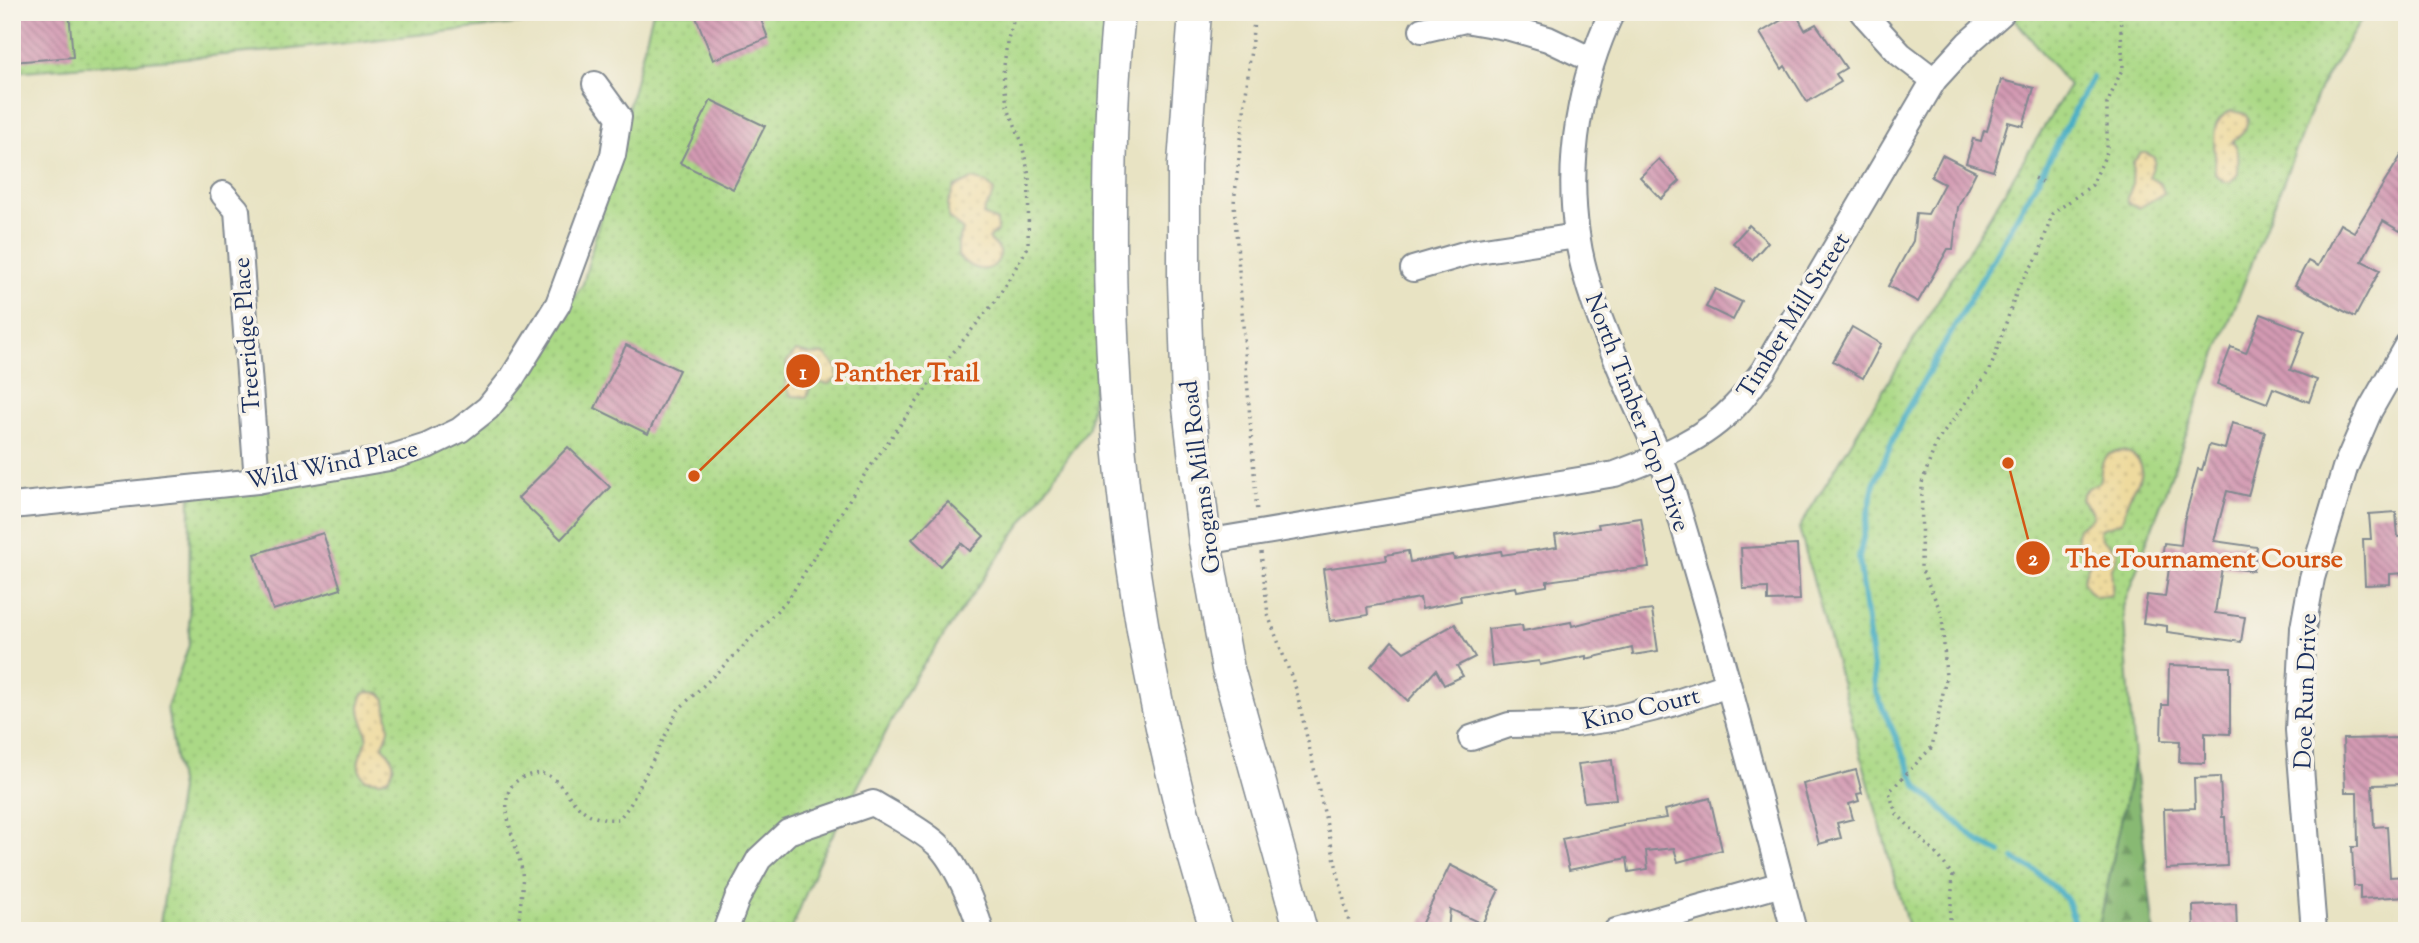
<svg xmlns="http://www.w3.org/2000/svg" width="2419" height="943" viewBox="0 0 2419 943" font-family="'Sorts Mill Goudy',serif">
<style>
.grass{fill:url(#grass-dots);stroke:#638472;stroke-width:2}
.forest{fill:url(#forest-firs);stroke:#527468;stroke-width:2}
.sand{fill:url(#sand-dots);stroke:#84847e;stroke-width:2}
.lines{fill:none;stroke-linecap:round;stroke-linejoin:round}
.stream{stroke:#43acc3;stroke-width:6}
.building{fill:url(#building-back-hatch)}
.minor-casing{stroke:#828990;stroke-width:28}
.major-casing{stroke:#828990;stroke-width:35}
.path{stroke:#828990;stroke-width:3.5;stroke-dasharray:2 5;stroke-linecap:butt}
.minor{stroke:#fff;stroke-width:24}
.major{stroke:#fff;stroke-width:32}
.labels{text-anchor:middle;stroke-width:7;stroke-linejoin:round;paint-order:stroke}
.street-label{font-size:24px;fill:#1b2f5e;stroke:#f7f3e8}
.leader{fill:none;stroke:#d45514;stroke-width:2.5}
.callout-dot{fill:#d45514;stroke:#f7f3e8;stroke-width:2.5}
.mark-label{font-size:21px;text-anchor:middle;font-weight:bold;fill:#fff}
.callout-label{font-size:26px;text-anchor:middle;font-weight:bold;fill:#d45514;stroke:#f7f3e8;stroke-width:7;stroke-linejoin:round;paint-order:stroke}
</style>
<defs>
<pattern id="grass-dots" width="8" height="8" patternUnits="userSpaceOnUse" patternTransform="scale(1.75)"><rect width="8" height="8" fill="#abd986"/><path d="M2 2h.1M6 6h.1" fill="none" stroke="#93bb76" stroke-width="1.8" stroke-linecap="round"/></pattern>
<pattern id="forest-firs" width="22" height="20" patternUnits="userSpaceOnUse" patternTransform="scale(1.75)"><rect width="22" height="20" fill="#88b973"/><path d="M5 1l3.5 6h-7zM16 11l3.5 6h-7z" fill="#6e9762"/></pattern>
<pattern id="sand-dots" width="8" height="8" patternUnits="userSpaceOnUse" patternTransform="scale(1.75)"><rect width="8" height="8" fill="#eeda9e"/><path d="M2 2h.1M6 6h.1" fill="none" stroke="#ccbb8a" stroke-width="1.8" stroke-linecap="round"/></pattern>
<pattern id="building-back-hatch" width="6" height="6" patternUnits="userSpaceOnUse" patternTransform="scale(1.75)"><rect width="6" height="6" fill="#d39ab2"/><path d="M-1 5l2 2M0 0l6 6M5-1l2 2" fill="none" stroke="#aa7e94"/></pattern>
</defs>
<rect width="100%" height="100%" fill="#f7f3e8"/>
<filter id="ink" filterUnits="userSpaceOnUse"><feTurbulence type="fractalNoise" baseFrequency=".0143" numOctaves="2"/><feDisplacementMap in="SourceGraphic" scale="14" xChannelSelector="R" yChannelSelector="G"/><feConvolveMatrix kernelMatrix="1 2 1 2 8 2 1 2 1" color-interpolation-filters="sRGB"/></filter>
<filter id="wash" filterUnits="userSpaceOnUse"><feTurbulence type="fractalNoise" baseFrequency=".00686" numOctaves="4" result="noise"/><feDisplacementMap in="SourceGraphic" scale="28" xChannelSelector="R" yChannelSelector="G"/><feGaussianBlur stdDeviation="1.57" result="paint"/><feColorMatrix in="noise" values="0 0 0 0 0 0 0 0 0 0 0 0 0 0 0 0 0 1.4 0 .05"/><feComposite in="paint" operator="in"/></filter>
<g filter="url(#wash)">
<rect width="100%" height="100%" fill="#e8e3c3"/>
<g class="grass">
<polygon points="12,12 620,12 284,50 12,72"/>
<polygon points="653,12 1109,12 1100,343 1089,427 913,680 818,863 791,931 159,931 180,789 167,707 189,645 190,497 488,422 583,284"/>
<polygon points="2009,12 2366,12 2320,87 2200,397 2123,607 2134,759 2098,931 1909,931 1799,528 2069,86"/>
</g>
<polygon class="forest" points="2134,759 2154,931 2098,931"/>
<g class="sand">
<path d="M2232,111L2245,114L2248,119L2245,130L2232,142C2241,150 2238,162 2238,174L2230,182H2224L2215,174C2214,167 2216,163 2215,156C2213,138 2211,118 2232,111Z"/>
<polygon points="2141,153 2146,153 2154,157 2155,162 2149,177 2161,184 2164,193 2139,208 2129,204 2127,199 2132,186 2133,162"/>
<path d="M972,179L986,183L994,191C993,202 984,205 983,215L997,221V231L989,239C992,243 999,247 1000,252C1001,255 998,260 997,262C986,277 967,266 958,256V243L963,230L948,217V204L954,188Z"/>
<polygon points="796,351 812,355 824,354 837,367 837,378 829,384 812,382 807,397 792,396 785,387 788,372 786,363"/>
<path d="M2117,451C2126,451 2130,452 2137,459C2150,474 2133,486 2128,500C2126,508 2125,514 2121,522L2101,529C2097,541 2109,543 2117,550C2118,559 2115,561 2112,569C2110,578 2115,585 2111,595C2094,600 2089,595 2083,580L2090,561C2080,550 2074,544 2078,528L2093,517L2092,511L2081,499C2083,489 2090,487 2099,482C2104,465 2096,459 2117,451Z"/>
<path d="M368,692L380,693L384,697C385,699 389,726 389,728C389,734 384,739 383,746C391,756 399,765 388,778L381,781L365,779C353,766 360,755 367,740C367,723 354,712 363,694Z"/>
</g>
<g class="lines">
<g class="stream">
<polyline points="2001,853 1979,842 1918,787 1876,693 1859,558 1874,484 1903,417 2044,169 2092,78"/>
<polyline points="2014,859 2037,872 2066,898 2078,931"/>
</g>
</g>
<g id="blocks">
<g class="building">
<polygon points="12,12 69,12 73,57 12,62"/>
<polygon points="694,12 758,12 768,38 713,60"/>
<polygon points="1795,12 1805,30 1816,24 1846,68 1836,74 1841,82 1807,102 1785,66 1782,69 1760,33"/>
<polygon points="2001,80 2034,88 2023,126 2008,122 1993,171 1966,163 1973,139 1981,141 1984,130 1987,131"/>
<polygon points="711,100 765,126 733,189 680,163"/>
<polygon points="2407,146 2407,221 2400,231 2383,221 2362,261 2380,270 2355,317 2295,285 2308,261 2318,266 2340,224 2354,232"/>
<polygon points="1942,155 1976,172 1958,207 1953,249 1948,249 1918,302 1888,286 1913,241 1916,213 1928,214 1944,184 1931,177"/>
<polygon points="1659,159 1680,181 1661,199 1640,177"/>
<polygon points="1749,225 1768,242 1752,260 1733,243"/>
<polygon points="1715,289 1742,302 1733,320 1706,307"/>
<polygon points="2261,314 2305,331 2290,370 2317,380 2309,402 2273,388 2267,403 2217,384 2231,347 2246,353"/>
<polygon points="1852,327 1881,344 1863,378 1833,361"/>
<polygon points="626,345 679,370 648,434 595,408"/>
<polygon points="2232,423 2265,432 2248,496 2227,491 2214,541 2257,547 2253,571 2222,567 2215,613 2245,617 2241,642 2167,632 2167,626 2143,623 2147,595 2165,597 2170,561 2162,560 2164,543 2181,545 2184,521 2198,469 2202,470 2209,445 2225,449"/>
<polygon points="568,447 610,487 561,539 518,498"/>
<polygon points="948,502 984,536 970,551 961,543 940,566 912,539"/>
<polygon points="2396,512 2398,537 2407,536 2407,573 2390,574 2390,584 2365,585 2363,539 2371,539 2369,514"/>
<polygon points="1641,518 1649,567 1547,581 1547,586 1517,591 1516,587 1460,596 1461,601 1422,609 1420,598 1367,607 1368,615 1330,621 1323,569 1387,560 1386,555 1408,551 1410,562 1453,555 1454,559 1501,551 1502,555 1557,547 1555,535 1599,528 1598,524"/>
<polygon points="323,533 341,589 273,610 255,554"/>
<polygon points="1797,545 1800,600 1768,601 1768,588 1743,589 1741,548"/>
<polygon points="1652,610 1658,651 1633,655 1632,648 1586,659 1586,656 1540,665 1539,661 1492,667 1488,629 1522,625 1523,631 1571,622 1572,626 1615,615"/>
<polygon points="1455,624 1475,657 1457,666 1463,676 1444,685 1436,670 1408,701 1371,666 1392,641 1404,652"/>
<polygon points="2169,665 2230,667 2230,734 2205,733 2205,763 2179,762 2180,741 2161,740 2162,705 2168,705"/>
<polygon points="2403,738 2405,784 2372,785 2374,827 2387,826 2390,877 2407,876 2407,896 2360,899 2360,886 2354,886 2352,847 2358,847 2357,792 2345,792 2343,739"/>
<polygon points="1612,760 1616,799 1584,802 1578,764"/>
<polygon points="1856,770 1862,793 1857,794 1859,801 1849,804 1853,819 1837,823 1841,838 1819,844 1803,784"/>
<polygon points="2220,777 2222,817 2225,817 2227,866 2166,869 2164,809 2195,808 2194,778"/>
<polygon points="1710,798 1722,850 1678,862 1674,848 1646,851 1648,869 1629,872 1627,858 1569,870 1562,839 1623,826 1623,824 1667,818 1665,810"/>
<polygon points="1450,865 1499,890 1482,924 1450,909 1448,931 1418,931"/>
<polygon points="2236,904 2237,931 2194,931 2193,906"/>
</g>
</g>
</g>
<g filter="url(#ink)">
<use href="#blocks" fill-opacity="0" stroke="#828990" stroke-width="2"/>
<g class="lines">
<g class="minor-casing">
<g id="minor">
<path d="M1612,12C1580,79 1566,160 1577,234C1584,286 1607,337 1627,385C1642,420 1661,455 1673,492C1717,637 1756,784 1794,931"/>
<polyline points="1862,12 1900,54 1934,80"/>
<polyline points="1422,30 1465,20 1510,28 1548,39 1592,60"/>
<polyline points="223,194 237,210 257,481"/>
<polyline points="1413,269 1471,252 1577,236"/>
<polyline points="12,506 257,481 389,458 427,446 460,430 488,408 512,378 558,304 613,155 619,117 595,84"/>
<path d="M1205,542L1615,474C1658,458 1704,440 1736,405C1746,395 1754,382 1763,371L1934,80L1968,43L2001,14"/>
<polyline points="1471,738 1509,725 1575,724 1612,719 1668,705 1728,685"/>
<path d="M728,931L727,926L737,899L759,859L788,832L873,803C894,816 919,828 937,844C955,860 975,908 981,931"/>
<polyline points="1616,931 1782,884"/>
<polyline points="2314,931 2298,730 2303,628 2312,578 2345,468 2370,410 2407,345"/>
</g>
</g>
<g class="major-casing">
<g id="major">
<path d="M1119,12C1112,79 1110,146 1110,213C1108,456 1142,699 1217,931"/>
<polyline points="1195,12 1184,164 1184,281 1188,399 1196,468 1205,542 1228,669 1301,931"/>
</g>
</g>
<g class="path">
<polyline points="1255,12 1234,203 1257,513"/>
<polyline points="2034,178 2042,182"/>
<polyline points="1261,552 1268,615 1296,689 1351,931"/>
<path d="M519,931C518,911 524,891 522,871C518,848 498,807 511,787C515,781 522,777 529,775C557,766 565,798 584,811C595,819 606,820 619,819L630,805L678,710L735,655L789,598L865,474L947,360L997,299L1028,247L1029,175L1021,140L1007,105L1003,74L1007,42L1016,12"/>
<polyline points="1957,931 1950,920 1953,876 1940,858 1896,813 1889,792 1932,747 1946,678 1942,614 1921,568 1922,483 1936,443 1990,370 2019,285 2039,255 2052,214 2092,185 2107,152 2107,104 2123,67 2120,12"/>
</g>
<use href="#minor" class="minor"/>
<use href="#major" class="major"/>
</g>
</g>
<g class="labels">
<g class="street-label">
<text transform="translate(1793 315) rotate(-58)" y="8">Timber Mill Street</text>
<text transform="translate(246 335) rotate(-94)" y="8">Treeridge Place</text>
<text transform="translate(1638 412) rotate(69)" y="8">North Timber Top Drive</text>
<text transform="translate(332 464) rotate(-11)" y="8">Wild Wind Place</text>
<text transform="translate(1200 477) rotate(-97)" y="8">Grogans Mill Road</text>
<text transform="translate(2305 691) rotate(-88)" y="8">Doe Run Drive</text>
<text transform="translate(1641 708) rotate(-13)" y="8">Kino Court</text>
</g>
</g>
<path class="leader" d="M694 476L803 371M2008 463L2033 558"/>
<g class="callout-dot">
<circle cx="694" cy="476" r="7"/>
<circle cx="2008" cy="463" r="7"/>
<circle cx="803" cy="371" r="18"/>
<circle cx="2033" cy="558" r="18"/>
</g>
<g class="mark-label">
<text x="803" y="379">1</text>
<text x="2033" y="565">2</text>
</g>
<g class="callout-label">
<text x="907" y="381">Panther Trail</text>
<text x="2204" y="567">The Tournament Course</text>
</g>
<rect width="2419" height="943" fill="none" stroke="#f7f3e8" stroke-width="42"/>
</svg>
